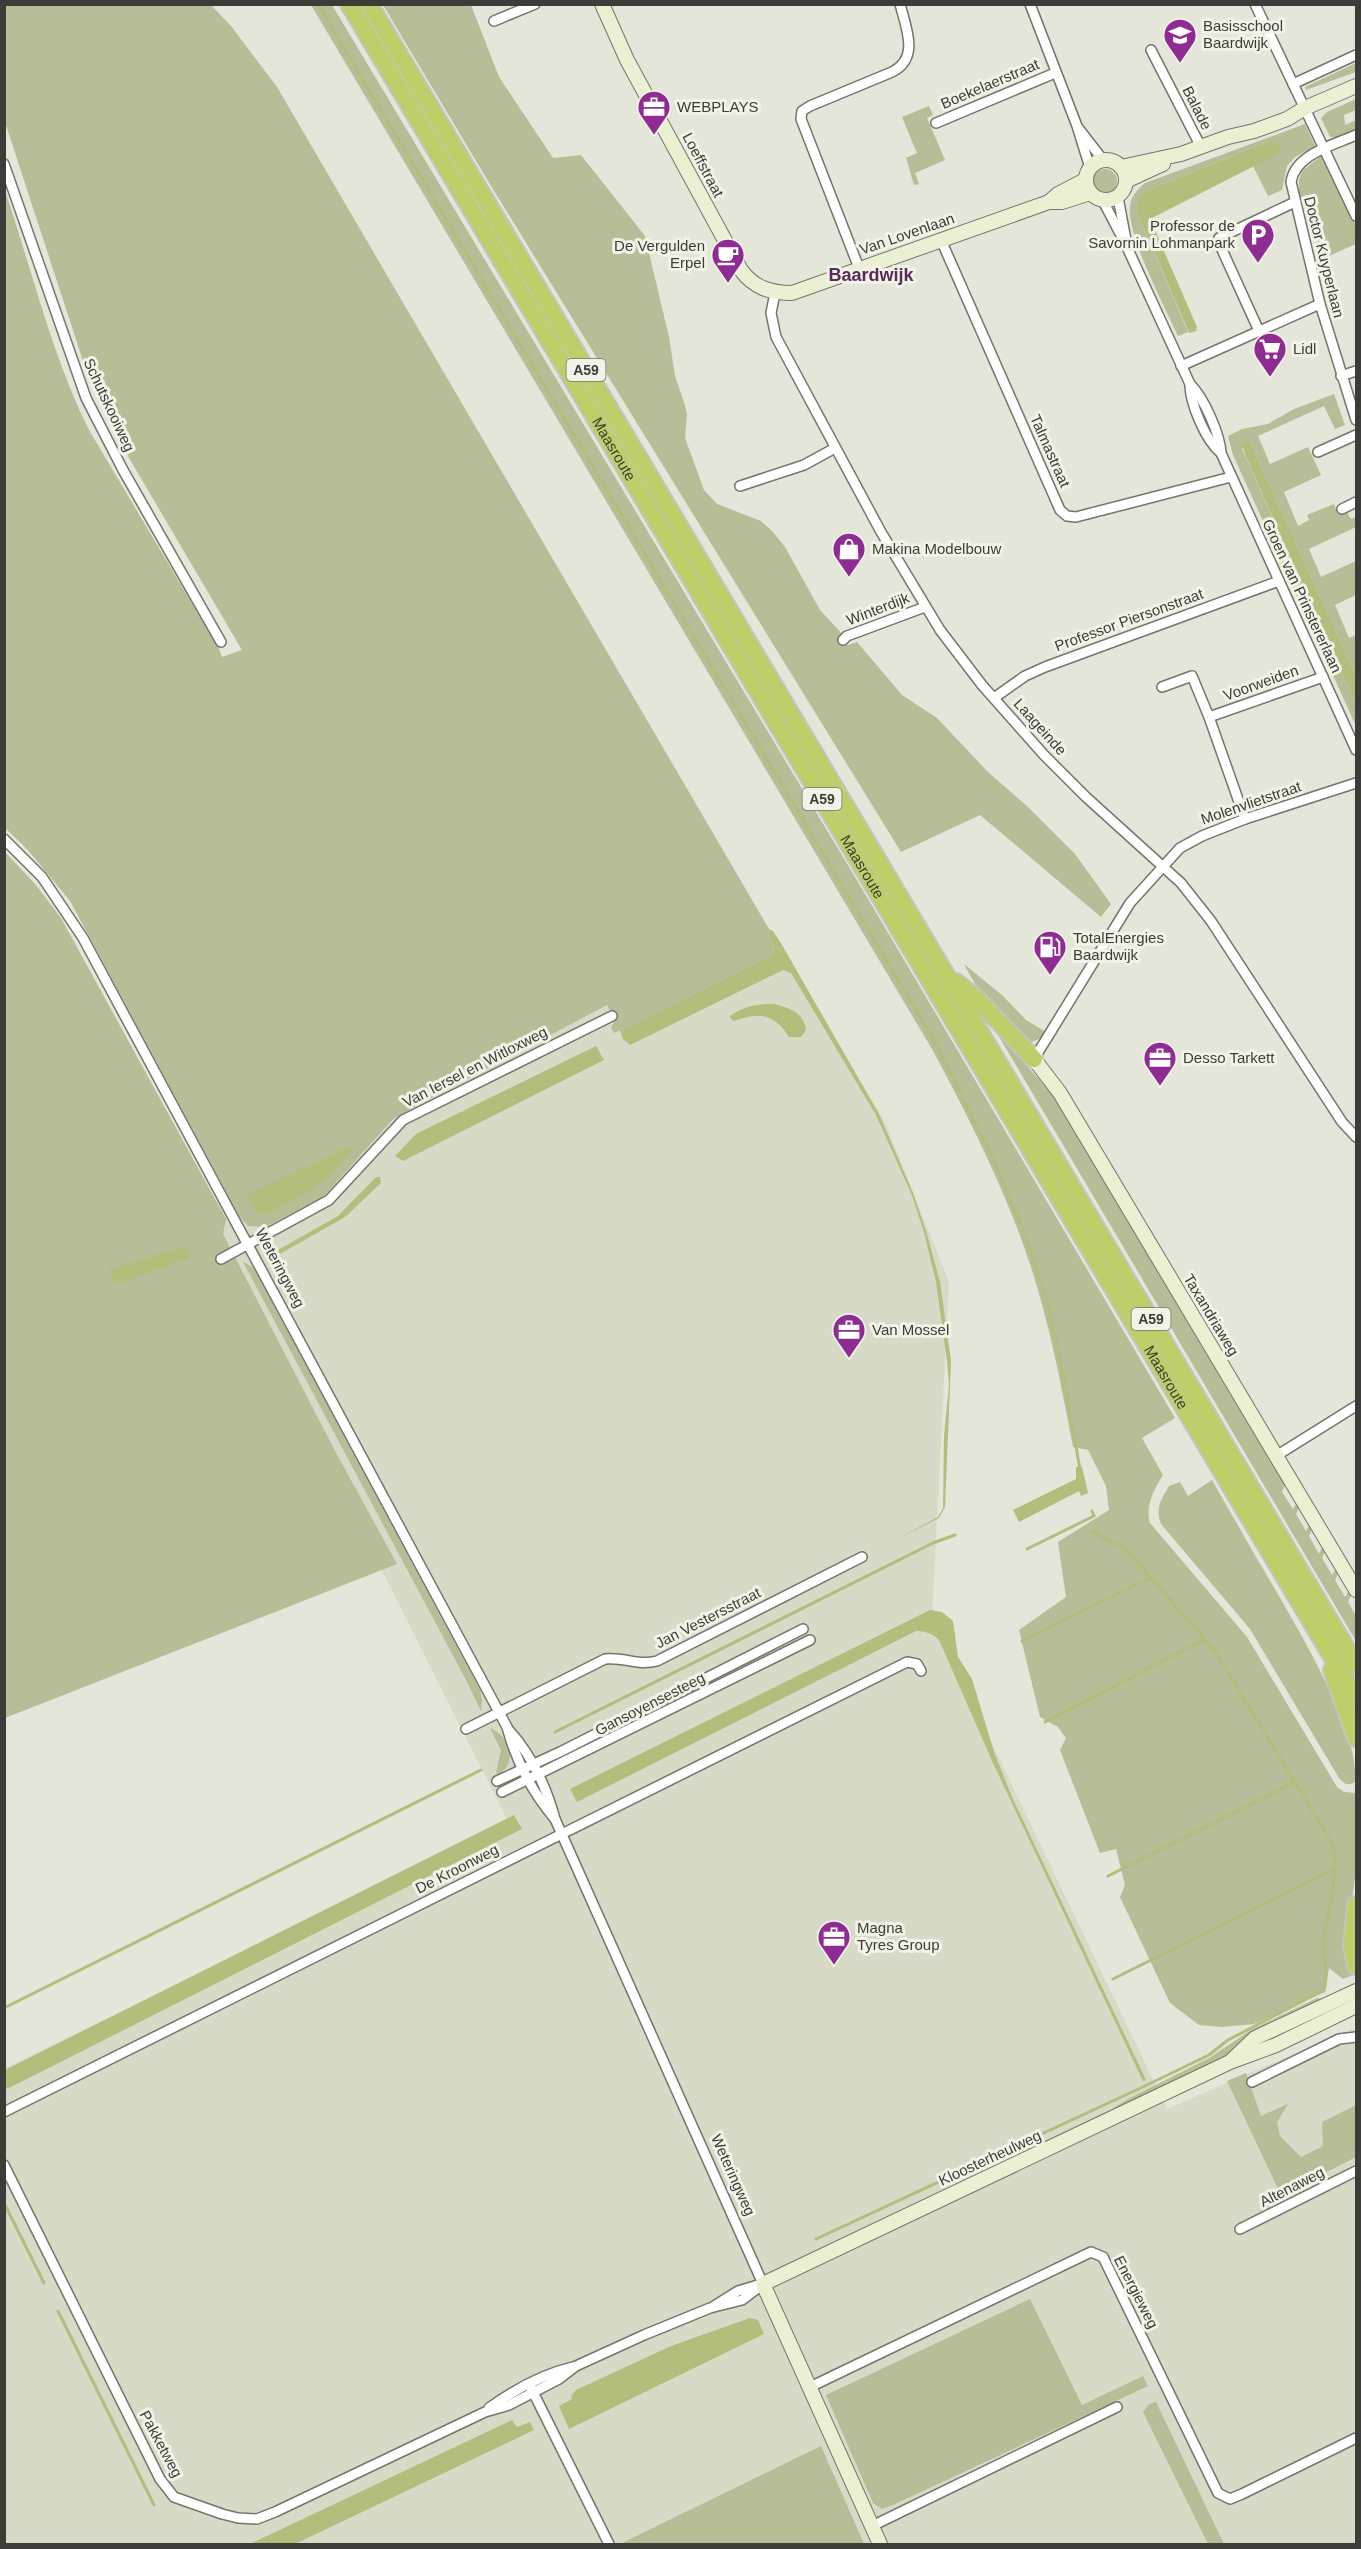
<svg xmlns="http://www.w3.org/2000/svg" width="1361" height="2549" viewBox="0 0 1361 2549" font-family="Helvetica,sans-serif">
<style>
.built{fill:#d6dac6}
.green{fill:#b6bd97}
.water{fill:#b3bd7c}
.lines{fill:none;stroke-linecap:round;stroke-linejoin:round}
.stream{stroke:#b3bd7c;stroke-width:3}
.street-casing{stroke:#73766b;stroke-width:12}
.secondary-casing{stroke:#73766b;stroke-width:16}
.highway-casing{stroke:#c4c5c3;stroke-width:20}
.street{stroke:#fff;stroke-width:9}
.secondary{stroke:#ecf0d2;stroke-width:14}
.highway{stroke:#bfce69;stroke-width:16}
.labels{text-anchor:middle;stroke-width:6;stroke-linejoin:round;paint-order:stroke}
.shield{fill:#f0f3e6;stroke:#72746c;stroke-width:1.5}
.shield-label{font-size:14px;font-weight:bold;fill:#3c3d38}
.poi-label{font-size:15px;fill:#3c3d38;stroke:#f0f3e6;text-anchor:start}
.street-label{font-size:15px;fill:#3c3d38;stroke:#f0f3e6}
.quarter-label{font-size:18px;font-weight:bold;fill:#5a2a5b;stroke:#f0f3e6}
</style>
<rect width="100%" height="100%" fill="#e3e6d9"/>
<polygon class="built" points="782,951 885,1122 949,1282 932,1618 1167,2109 1352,2029 1356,2031 1356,2544 5,2544 5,2068 509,1823 200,1209 619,995"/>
<g class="green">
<path d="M5,5H211L231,26L277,87L769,929L768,935L775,949L770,956L614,1033L611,1028L615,1020L607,1005L418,1105L393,1119L323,1197L266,1227L248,1226L240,1217L70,901L27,849L5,828L4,188C32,269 51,354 89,430L219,649L222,657L242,650L129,458L83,361L4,119Z"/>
<path d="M311,5H332L855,877L1175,1418L1142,1438L1163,1475C1154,1489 1145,1506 1150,1523L1247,1637L1337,1787L1344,1792L1356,1793C1356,1818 1359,1844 1356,1868C1353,1905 1341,1939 1353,1975L1343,1979L1329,1968L1325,1992L1254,2024L1222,2027L1199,2025L1170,2003L1120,1897L1125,1885L1116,1849L1100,1853L1060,1750L1066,1738L1058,1727L1040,1717L1019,1630L1066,1597L1058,1542L1109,1510L1106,1486L1088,1450L1073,1447C1061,1384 1049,1321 1029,1261C1004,1187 969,1118 932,1049Z"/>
<polygon points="383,5 471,5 499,77 553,158 581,155 645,236 669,337 675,376 685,405 687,415 685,438 704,490 717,504 761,521 772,531 785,547 820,610 845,637 840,639 848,645 857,642 902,695 937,718 988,772 1028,807 1075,854 1111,904 1101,917 980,815 901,852 491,186"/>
<polygon points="1356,63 1356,72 1306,90 1305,87"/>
<polygon points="1356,99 1356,110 1344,115 1345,125 1356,120 1356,131 1341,138 1330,137 1321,118 1327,112"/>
<polygon points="929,106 933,115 927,118 945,160 915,173 919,184 914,185 906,158 917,153 902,117"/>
<path d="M1305,124L1315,146L1295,157L1287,166L1282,190L1268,196L1253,166L1281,151V146L1272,140L1151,189L1138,214L1188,332L1178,336C1165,307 1126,234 1130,206C1131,196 1138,189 1145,183Z"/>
<polygon points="1321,156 1356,226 1356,244 1322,259 1307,195 1299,198 1299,180 1302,171"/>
<circle cx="1105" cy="181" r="12"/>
<polygon points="1334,394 1345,425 1335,429 1324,406 1258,436 1270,464 1308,447 1321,475 1284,492 1298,526 1309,520 1307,515 1334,504 1338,514 1346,511 1351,519 1356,517 1356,527 1309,549 1321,577 1356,561 1356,595 1335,605 1349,638 1356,635 1356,676 1250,442 1242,449 1356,704 1356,726 1233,455 1228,436 1242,429 1268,424 1294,409"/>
<polygon points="4,851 36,885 61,918 226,1219 223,1234 334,1449 397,1564 5,1718"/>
<path d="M964,964L1003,996L1026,1020L1046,1032C1042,1038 1038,1040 1031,1042C1001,1027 979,993 964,964Z"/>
<polygon points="994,1028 1057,1100 1286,1483 1282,1492 1293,1509 1298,1501 1300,1505 1296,1514 1306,1531 1310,1523 1313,1527 1309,1536 1319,1554 1323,1545 1326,1549 1322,1558 1332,1575 1337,1567 1339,1571 1335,1580 1345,1597 1350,1589 1352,1593 1348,1602 1356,1616 1356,1641"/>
<polygon points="243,1262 253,1267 480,1690 482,1701 481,1711 465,1678"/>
<path d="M1212,1480C1233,1517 1254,1554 1276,1591C1300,1633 1361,1734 1355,1782C1348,1786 1345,1785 1339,1778L1250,1629L1161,1524C1155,1508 1161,1500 1169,1486L1180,1482L1188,1496Z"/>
<path d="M490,1728C511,1737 518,1761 498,1776L496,1772L501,1750Z"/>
<polygon points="1317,1998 1327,2000 1221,2062 1101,2116 1128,2099 1209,2058 1251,2030"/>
<polygon points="1246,2073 1261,2116 1288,2104 1277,2122 1280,2136 1301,2157 1323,2146 1322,2122 1356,2105 1356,2157 1281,2195 1227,2081"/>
<polygon points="1030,2299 1082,2405 1143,2376 1148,2386 893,2505 882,2509 873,2503 826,2395"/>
<polygon points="1156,2402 1224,2544 1225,2544 1208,2544 1143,2412 1149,2404"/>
<polygon points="821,2446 864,2544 620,2544"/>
</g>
<g class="water">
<path d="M1272,140L1281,146V151L1276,155L1150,219L1197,327L1196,331L1189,333L1138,214C1136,200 1141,197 1151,189Z"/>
<polygon points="1250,442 1356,676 1356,704 1245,455 1242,444"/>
<polygon points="769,929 773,931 782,945 879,1114 913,1193 926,1231 940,1282 951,1361 945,1507 939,1518 896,1540 938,1517 943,1508 944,1436 949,1385 947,1361 936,1282 924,1232 911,1193 876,1115 791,973 783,970 630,1045 623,1039 620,1030 770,956 775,949 768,935"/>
<path d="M774,1004C789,1008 804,1012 806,1030L801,1037H789C774,1013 759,1012 734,1021L731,1019L730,1016C744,1006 757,1004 774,1004Z"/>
<polygon points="596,1046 604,1060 403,1161 395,1156 416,1134"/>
<path d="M348,1146L352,1149C332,1183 295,1201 261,1216L254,1210L247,1195Z"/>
<polygon points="376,1177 380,1177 381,1183 345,1217 280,1254 278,1250 338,1216"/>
<path d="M186,1246L189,1251L188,1259C162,1267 139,1278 114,1284L109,1269Z"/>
<polygon points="1076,1467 1082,1467 1088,1493 1081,1496 1079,1491 1019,1522 1013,1510 1076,1479"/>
<path d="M930,1610L942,1612L953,1621L958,1657L972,1679L994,1752L1012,1797L1146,2080L1143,2081L993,1763L939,1640C932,1633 925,1631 916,1631L577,1802L570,1789Z"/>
<polygon points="514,1815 522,1829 9,2088 5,2088 5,2070"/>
<polygon points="750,2318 758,2320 764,2334 569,2429 559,2406 572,2399 571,2396 576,2390 671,2346"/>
<polygon points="512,2420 517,2427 530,2422 534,2430 295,2544 250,2544"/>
</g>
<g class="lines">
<g class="stream">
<path d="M318,4L932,1037C976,1123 1022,1211 1047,1304C1061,1358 1070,1414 1080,1469"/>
<polyline points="1027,1549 1094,1516 1092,1511"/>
<polyline points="1022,1641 1150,1578"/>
<polyline points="1045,1722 1204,1640"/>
<polyline points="555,1732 933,1543 955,1535"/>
<polyline points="1108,1876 1296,1781"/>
<polyline points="1113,1979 1334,1869"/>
<polyline points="4,2008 481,1770"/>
<polyline points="4,2203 44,2283"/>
<path d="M816,2239L1147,2085L1209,2055L1228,2040L1324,1990C1329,1973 1323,1958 1324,1940C1326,1912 1342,1868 1332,1843L1215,1651L1124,1547L1106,1540L1093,1531"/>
<polyline points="58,2311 154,2505"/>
</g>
<g class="street-casing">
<g id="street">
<polyline points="1030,4 1077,126 1090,168"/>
<polyline points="1255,4 1356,216"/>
<polyline points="494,21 535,4"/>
<polyline points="1151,50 1201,147"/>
<polyline points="1293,84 1356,55"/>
<polyline points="936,123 1055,73"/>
<polyline points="1079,129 1103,160"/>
<path d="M1356,135C1334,145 1295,154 1291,182L1320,304L1356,420"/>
<polyline points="4,164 86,398 123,470 221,642"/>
<polyline points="1118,197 1126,240"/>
<path d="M1103,201L1126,245L1190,384C1204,398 1220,434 1221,453L1356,750"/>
<polyline points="941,240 1060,510 1067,516 1076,517 1231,477"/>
<path d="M859,268L801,119L802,111L810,106L892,72C920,58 906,28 900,4"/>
<polyline points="775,293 771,313 776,337 881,532 940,630 982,685 1044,755 1086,797 1181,883 1211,921 1342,1122 1356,1137"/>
<polyline points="1259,331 1219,243 1219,238 1295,202"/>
<polyline points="1181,366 1320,304"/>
<polyline points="1341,376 1356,371"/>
<path d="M1190,384C1190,404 1206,441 1221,453"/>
<polyline points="1318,452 1356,435"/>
<polyline points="740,486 804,465 835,448"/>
<polyline points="1342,509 1356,502"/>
<polyline points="843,640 847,636 925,607"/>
<polyline points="1162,687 1192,676 1209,717"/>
<polyline points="994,698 1025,676 1045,667 1279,581"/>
<polyline points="1245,819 1209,717 1323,677"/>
<path d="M4,839L42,877L83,938L507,1727C516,1761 532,1792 555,1819"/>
<polyline points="1034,1059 1130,903 1180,848 1202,836 1245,819 1356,783"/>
<polyline points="221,1259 329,1200 403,1120 612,1016"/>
<polyline points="1276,1456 1356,1406"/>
<path d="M466,1729L605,1659C625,1657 637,1666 657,1661L862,1557"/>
<path d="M508,1729C531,1754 546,1786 555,1819L763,2284"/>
<polyline points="497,1781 560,1752 803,1629"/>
<polyline points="502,1792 810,1640"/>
<polyline points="1252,2082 1339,2039 1356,2037"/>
<polyline points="4,2112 907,1662 917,1664 921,1671"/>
<polyline points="4,2165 160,2479 174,2497 222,2514 238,2518 257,2519 275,2512 485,2412 509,2405 559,2379 576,2366 644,2335 710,2308 742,2300 763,2284"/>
<polyline points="1240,2229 1356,2171"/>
<polyline points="714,2306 738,2291 758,2285"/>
<polyline points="529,2384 609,2544"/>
<polyline points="810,2387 1091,2252 1103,2257 1218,2493 1230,2499 1242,2494 1356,2438"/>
<path d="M489,2408C514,2390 543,2374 573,2367"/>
<polyline points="872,2526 1117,2407"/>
</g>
</g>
<g class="secondary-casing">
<g id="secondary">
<path d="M602,4L627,60L741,270C754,288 771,293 792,293L1049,202L1058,194L1085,180"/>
<circle cx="1106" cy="180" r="20"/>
<polyline points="1121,167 1181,154 1228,137 1254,131 1287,119 1305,108 1356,86"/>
<polyline points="1126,181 1163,164"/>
<polyline points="1049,202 1062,202 1090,193"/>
<polyline points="1034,1059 1060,1093 1356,1590"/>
<polyline points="1231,2061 1255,2038 1356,1991"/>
<polyline points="880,2544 763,2284 1230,2062 1276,2045 1356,2006"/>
</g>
</g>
<g class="highway-casing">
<g id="highway">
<path id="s1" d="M349,4L1356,1697"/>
<polyline points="369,4 1356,1665"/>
<polyline points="956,982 978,1000 1034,1059"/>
<polyline points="1332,1670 1356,1738"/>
<polyline points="1356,1905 1352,1945 1356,1966"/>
</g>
</g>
<use href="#street" class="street"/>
<use href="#secondary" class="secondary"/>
<use href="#highway" class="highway"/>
</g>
<defs>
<g id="school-pin" transform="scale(1.725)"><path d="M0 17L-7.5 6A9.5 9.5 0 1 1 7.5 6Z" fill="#8f2c93" stroke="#f0f3e6"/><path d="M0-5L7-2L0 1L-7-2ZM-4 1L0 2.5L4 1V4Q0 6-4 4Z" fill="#fff"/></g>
<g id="office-pin" transform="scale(1.725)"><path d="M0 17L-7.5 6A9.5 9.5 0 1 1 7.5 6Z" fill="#8f2c93" stroke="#f0f3e6"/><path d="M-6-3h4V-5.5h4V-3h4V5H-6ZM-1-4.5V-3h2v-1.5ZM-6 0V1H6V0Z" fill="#fff"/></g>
<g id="parking-pin" transform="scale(1.725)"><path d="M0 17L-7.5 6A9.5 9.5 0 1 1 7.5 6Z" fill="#8f2c93" stroke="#f0f3e6"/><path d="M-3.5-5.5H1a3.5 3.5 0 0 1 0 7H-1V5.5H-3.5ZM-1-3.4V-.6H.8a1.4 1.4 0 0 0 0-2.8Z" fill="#fff"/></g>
<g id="cafe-pin" transform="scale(1.725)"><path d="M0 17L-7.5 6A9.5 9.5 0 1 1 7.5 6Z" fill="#8f2c93" stroke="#f0f3e6"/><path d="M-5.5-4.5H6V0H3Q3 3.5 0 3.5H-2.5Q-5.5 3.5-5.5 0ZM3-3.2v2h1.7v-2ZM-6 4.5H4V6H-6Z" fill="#fff"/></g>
<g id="supermarket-pin" transform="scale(1.725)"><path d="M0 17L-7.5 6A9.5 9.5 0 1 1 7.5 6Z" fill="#8f2c93" stroke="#f0f3e6"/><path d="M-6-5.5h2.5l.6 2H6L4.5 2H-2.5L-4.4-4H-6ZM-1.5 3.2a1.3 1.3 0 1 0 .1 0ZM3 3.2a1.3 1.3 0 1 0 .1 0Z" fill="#fff"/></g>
<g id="shop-pin" transform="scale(1.725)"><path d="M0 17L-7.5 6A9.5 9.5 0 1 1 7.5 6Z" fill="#8f2c93" stroke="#f0f3e6"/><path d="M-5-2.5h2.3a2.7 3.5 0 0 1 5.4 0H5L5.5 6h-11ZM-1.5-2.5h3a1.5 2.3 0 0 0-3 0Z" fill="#fff"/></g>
<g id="fuel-pin" transform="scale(1.725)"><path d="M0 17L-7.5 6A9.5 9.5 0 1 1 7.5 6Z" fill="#8f2c93" stroke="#f0f3e6"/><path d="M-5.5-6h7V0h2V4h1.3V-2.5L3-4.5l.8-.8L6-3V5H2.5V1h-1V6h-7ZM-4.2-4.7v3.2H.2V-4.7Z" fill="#fff"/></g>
</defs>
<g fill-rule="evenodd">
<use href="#school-pin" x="1180" y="35"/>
<use href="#office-pin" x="654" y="107"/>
<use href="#parking-pin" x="1258" y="235"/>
<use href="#cafe-pin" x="728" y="255"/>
<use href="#supermarket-pin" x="1270" y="349"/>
<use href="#shop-pin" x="849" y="549"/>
<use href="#fuel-pin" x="1050" y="947"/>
<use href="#office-pin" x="1160" y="1058"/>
<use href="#office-pin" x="849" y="1330"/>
<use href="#office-pin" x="834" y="1937"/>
</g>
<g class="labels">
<g class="shield">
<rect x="566.5" y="359" width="39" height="22" rx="4.5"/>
<rect x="802.5" y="788" width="39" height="22" rx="4.5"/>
<rect x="1131.5" y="1308" width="39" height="22" rx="4.5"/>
</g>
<g class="shield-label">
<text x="586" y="375">A59</text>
<text x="822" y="804">A59</text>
<text x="1151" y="1324">A59</text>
</g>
<g class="poi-label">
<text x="1203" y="31">Basisschool<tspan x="1203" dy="17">Baardwijk</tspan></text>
<text x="677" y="112">WEBPLAYS</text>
<text x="1235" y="231" text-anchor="end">Professor de<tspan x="1235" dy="17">Savornin Lohmanpark</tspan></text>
<text x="705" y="251" text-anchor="end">De Vergulden<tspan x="705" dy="17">Erpel</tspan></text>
<text x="1293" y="354">Lidl</text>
<text x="872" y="554">Makina Modelbouw</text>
<text x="1073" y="943">TotalEnergies<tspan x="1073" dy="17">Baardwijk</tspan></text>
<text x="1183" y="1063">Desso Tarkett</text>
<text x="872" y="1335">Van Mossel</text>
<text x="857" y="1933">Magna<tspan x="857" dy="17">Tyres Group</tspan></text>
</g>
<g class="street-label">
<text transform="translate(990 84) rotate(-23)" y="5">Boekelaerstraat</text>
<text transform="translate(1197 108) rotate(63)" y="5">Balade</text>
<text transform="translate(703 165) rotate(62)" y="5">Loeffstraat</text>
<text transform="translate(907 234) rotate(-19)" y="5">Van Lovenlaan</text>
<text transform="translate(1324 257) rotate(76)" y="5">Doctor Kuyperlaan</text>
<text transform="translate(109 405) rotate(65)" y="5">Schutskooiweg</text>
<text dy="5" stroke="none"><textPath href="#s1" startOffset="518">Maasroute</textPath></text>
<text transform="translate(1050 451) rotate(66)" y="5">Talmastraat</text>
<text transform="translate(1302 596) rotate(65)" y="5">Groen van Prinstererlaan</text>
<text transform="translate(878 609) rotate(-21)" y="5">Winterdijk</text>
<text transform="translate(1129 620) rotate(-20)" y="5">Professor Piersonstraat</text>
<text transform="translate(1261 683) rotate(-20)" y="5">Voorweiden</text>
<text transform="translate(1040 727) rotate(48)" y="5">Laageinde</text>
<text transform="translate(1251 803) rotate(-19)" y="5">Molenvlietstraat</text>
<text dy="5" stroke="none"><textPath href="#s1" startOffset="1004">Maasroute</textPath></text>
<text transform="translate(475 1067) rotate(-27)" y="5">Van Iersel en Witloxweg</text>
<text transform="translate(280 1268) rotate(62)" y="5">Weteringweg</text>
<text transform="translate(1211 1315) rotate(59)" y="5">Taxandriaweg</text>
<text dy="5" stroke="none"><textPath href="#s1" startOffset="1598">Maasroute</textPath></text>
<text transform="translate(708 1618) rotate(-27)" y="5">Jan Vestersstraat</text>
<text transform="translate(650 1704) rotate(-27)" y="5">Gansoyensesteeg</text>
<text transform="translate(457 1869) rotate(-27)" y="5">De Kroonweg</text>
<text transform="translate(990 2158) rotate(-25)" y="5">Kloosterheulweg</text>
<text transform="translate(733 2175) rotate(66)" y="5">Weteringweg</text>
<text transform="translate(1292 2187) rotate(-27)" y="5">Altenaweg</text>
<text transform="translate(1136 2292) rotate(63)" y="5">Energieweg</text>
<text transform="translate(161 2444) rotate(62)" y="5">Pakketweg</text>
</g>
<g class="quarter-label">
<text x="871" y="281">Baardwijk</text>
</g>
</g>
<rect width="1361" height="2549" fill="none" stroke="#3c3d38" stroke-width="12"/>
</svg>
